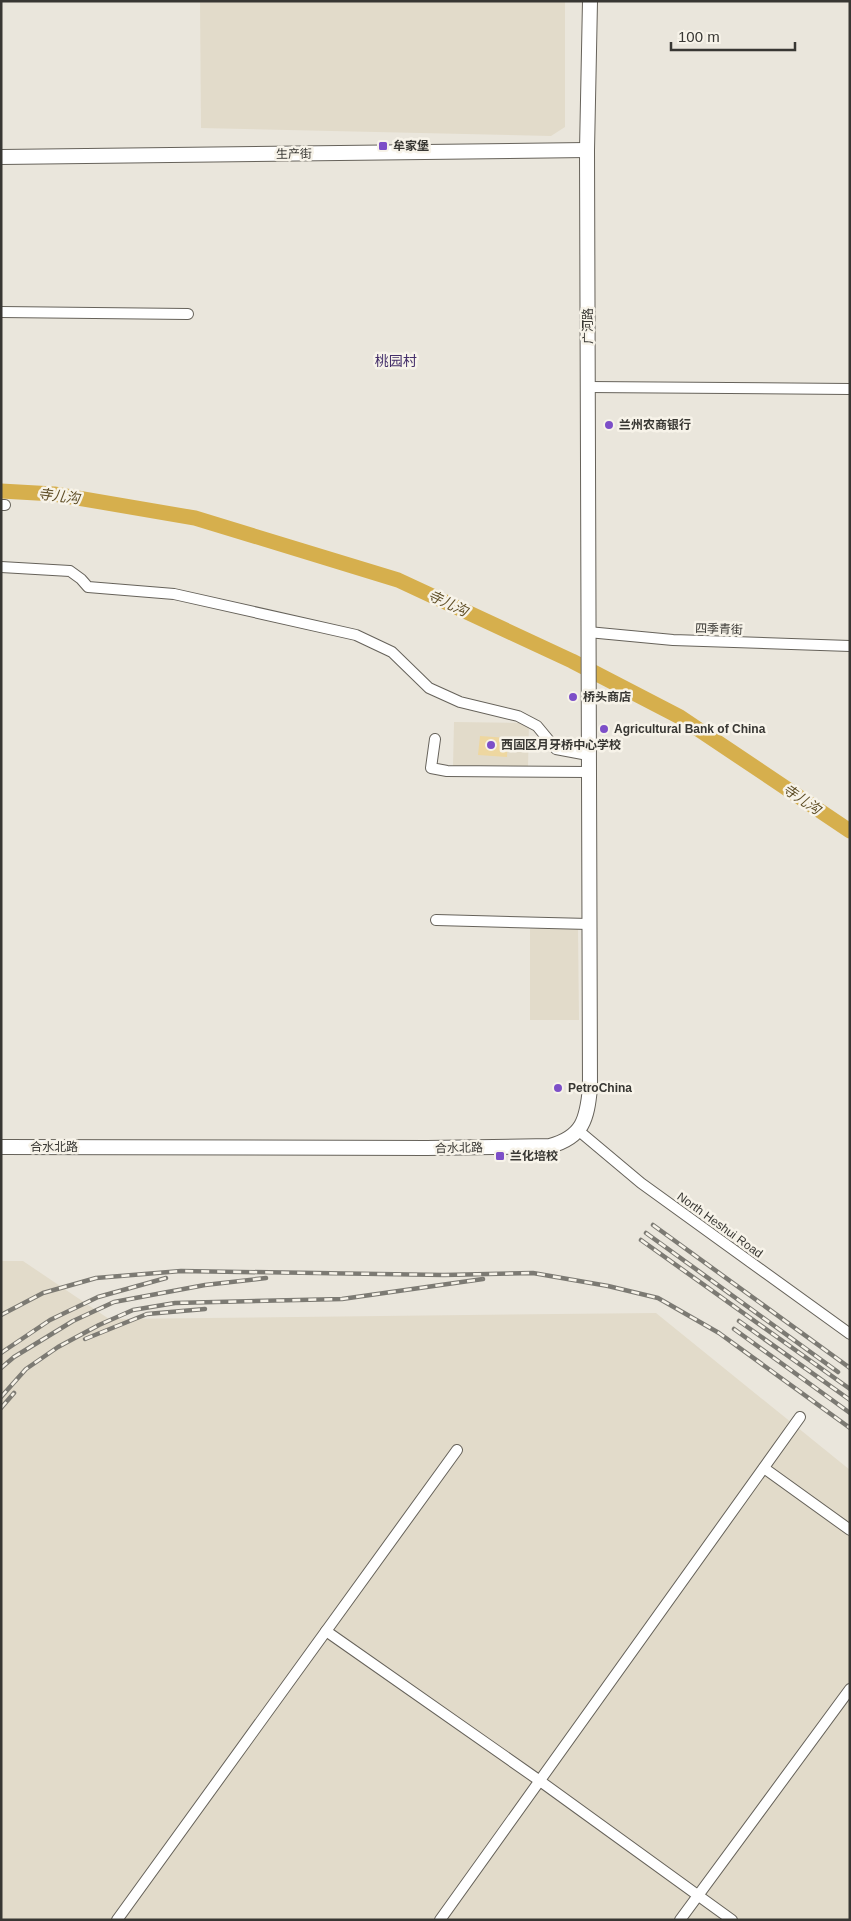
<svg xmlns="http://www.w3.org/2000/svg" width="851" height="1921" viewBox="0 0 851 1921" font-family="Helvetica,'Noto Sans SC',sans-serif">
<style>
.built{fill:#e2dbca}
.green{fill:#eed7a0}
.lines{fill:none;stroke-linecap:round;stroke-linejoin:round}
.river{stroke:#d6af4d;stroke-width:15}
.street-casing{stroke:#66625a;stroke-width:12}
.secondary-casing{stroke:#66625a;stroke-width:16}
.street{stroke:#fff;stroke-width:10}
.secondary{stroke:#fff;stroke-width:14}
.rail-casing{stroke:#7c7a73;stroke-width:4.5}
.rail{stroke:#f7f3e9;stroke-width:2.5;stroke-dasharray:8;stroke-linecap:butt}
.poi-dot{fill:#7d4fc8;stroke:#f7f3e9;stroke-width:2}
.labels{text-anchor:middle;stroke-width:5;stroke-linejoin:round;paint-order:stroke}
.poi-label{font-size:12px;font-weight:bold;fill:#383733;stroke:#f7f3e9;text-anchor:start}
.street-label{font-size:12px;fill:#383733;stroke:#f7f3e9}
.neighbourhood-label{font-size:14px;fill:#442f6a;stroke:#f7f3e9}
.water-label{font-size:14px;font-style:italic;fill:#5e4d25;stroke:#f7f3e9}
</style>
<rect width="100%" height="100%" fill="#eae6dc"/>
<g class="built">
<polygon points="200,1 565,1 565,127 551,136 201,128"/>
<polygon points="454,722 529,723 528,768 453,767"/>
<polygon points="578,928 579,1020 530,1020 530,929"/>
<polygon points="1,1261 23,1261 109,1319 656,1313 850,1470 850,1920 1,1920"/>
</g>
<polygon class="green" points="480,736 508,738 507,757 478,755"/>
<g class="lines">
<polyline class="river" points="1,491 54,494 195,518 398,580 572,661 680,717 850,831"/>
<g class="street-casing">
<g id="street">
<polyline points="1,312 188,314"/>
<polyline points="588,387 850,389"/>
<polyline points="1,505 5,505"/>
<polyline points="1,567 70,571 81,579 88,587 174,594 356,635 392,652 429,688 460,702 518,716 537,726 556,749 588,755"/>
<polyline points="588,632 673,640 850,646"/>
<polyline points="435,739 431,768 447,771 588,772"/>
<polyline points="436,920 589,924"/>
<polyline points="579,1131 641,1183 850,1334"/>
<polyline points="764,1468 850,1530"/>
<polyline points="326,1631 540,1781 732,1920"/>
<polyline points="117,1920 457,1450"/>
<polyline points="440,1920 800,1417"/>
<polyline points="680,1920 850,1689"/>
</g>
</g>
<g class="secondary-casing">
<g id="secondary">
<polyline points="1,157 587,150"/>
<path d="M1,1147L427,1148L550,1146C583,1137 587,1119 590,1088L587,150L590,1"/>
</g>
</g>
<use href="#street" class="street"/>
<use href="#secondary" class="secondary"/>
<g class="rail-casing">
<g id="rail">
<polyline points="653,1225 850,1368"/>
<polyline points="646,1233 838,1372"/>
<polyline points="641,1240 850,1389"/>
<polyline points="1,1315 43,1293 96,1278 181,1271 444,1275 533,1273 608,1286 658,1298 719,1333 850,1428"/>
<polyline points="739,1321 850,1400"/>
<polyline points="734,1329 850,1413"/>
<polyline points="85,1339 147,1314 205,1309"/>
<polyline points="1,1353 50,1320 98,1297 166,1278"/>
<polyline points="1,1368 14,1357 73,1321 114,1302 205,1285 266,1278"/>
<polyline points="1,1397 26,1369 58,1347 99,1325 133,1310 175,1303 342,1299 483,1279"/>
<polyline points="1,1408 14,1393"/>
</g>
</g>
<use href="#rail" class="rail"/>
</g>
<g class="poi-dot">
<rect x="378" y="141" width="10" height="10" rx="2.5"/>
<circle cx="609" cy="425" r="5"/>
<circle cx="573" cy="697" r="5"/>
<circle cx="604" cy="729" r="5"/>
<circle cx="491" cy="745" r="5"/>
<circle cx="558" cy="1088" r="5"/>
<rect x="495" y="1151" width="10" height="10" rx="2.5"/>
</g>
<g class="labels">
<g class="poi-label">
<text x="393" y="150">牟家堡</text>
<text x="619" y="429">兰州农商银行</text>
<text x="583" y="701">桥头商店</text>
<text x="614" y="733">Agricultural Bank of China</text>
<text x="501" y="749">西固区月牙桥中心学校</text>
<text x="568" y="1092">PetroChina</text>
<text x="510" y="1160">兰化培校</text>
</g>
<g class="street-label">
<text transform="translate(294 154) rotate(-1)" y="4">生产街</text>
<text transform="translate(588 326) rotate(-90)" y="4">广河路</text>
<text transform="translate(719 629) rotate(2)" y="4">四季青街</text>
<text x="54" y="1151">合水北路</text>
<text transform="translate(459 1148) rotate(-1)" y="4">合水北路</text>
<text transform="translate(720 1225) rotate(36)" y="4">North Heshui Road</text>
</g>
<g class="neighbourhood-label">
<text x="396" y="366">桃园村</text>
</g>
<g class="water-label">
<text transform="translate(59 496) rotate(7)" y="5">寺儿沟</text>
<text transform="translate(448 603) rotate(25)" y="5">寺儿沟</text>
<text transform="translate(802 799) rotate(34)" y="5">寺儿沟</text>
</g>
</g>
<rect width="851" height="1921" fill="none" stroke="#383733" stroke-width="5"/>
<path d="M671 42v8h124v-8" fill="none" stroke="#383733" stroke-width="2.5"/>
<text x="678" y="42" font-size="15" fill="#383733" stroke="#f7f3e9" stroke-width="4" paint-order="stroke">100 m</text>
</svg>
